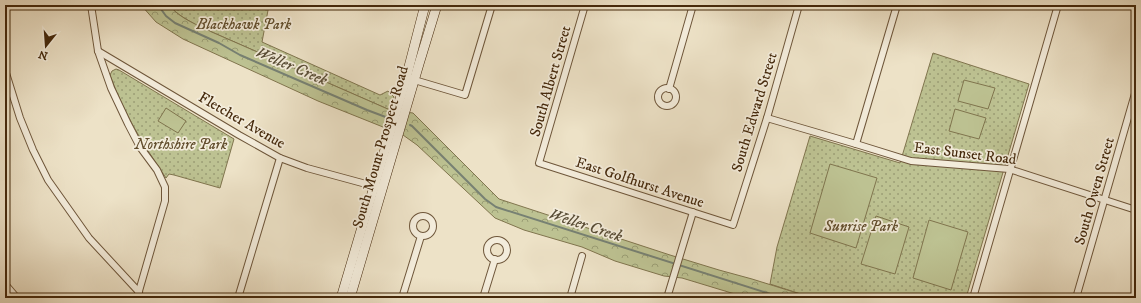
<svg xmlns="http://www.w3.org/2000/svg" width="1141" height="303" viewBox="0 0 1141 303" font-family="'IM FELL DW Pica',serif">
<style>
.grass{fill:url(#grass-dots);stroke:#80754e}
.forest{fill:url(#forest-crowns);stroke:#80754e}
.garden{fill:#bdc292;stroke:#80754e}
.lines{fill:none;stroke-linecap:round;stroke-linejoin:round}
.stream{stroke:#778173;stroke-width:2}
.street-casing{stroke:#6e563a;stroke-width:8}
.secondary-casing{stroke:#44280b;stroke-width:10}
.street{stroke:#f3ecdb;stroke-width:6}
.secondary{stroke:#f3ecdb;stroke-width:9}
.labels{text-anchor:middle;stroke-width:3.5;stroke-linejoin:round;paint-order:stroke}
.park-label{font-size:15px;font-style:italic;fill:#624e2d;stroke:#f3ecdb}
.street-label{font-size:15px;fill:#44280b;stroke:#f3ecdb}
.water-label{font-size:16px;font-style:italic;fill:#594d36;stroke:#f3ecdb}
</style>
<defs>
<pattern id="grass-dots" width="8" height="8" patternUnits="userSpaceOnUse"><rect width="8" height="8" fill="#bdc292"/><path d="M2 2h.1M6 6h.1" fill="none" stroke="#9b9e75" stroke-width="1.8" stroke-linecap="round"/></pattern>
<pattern id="forest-crowns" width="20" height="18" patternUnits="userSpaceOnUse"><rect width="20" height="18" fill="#bdc292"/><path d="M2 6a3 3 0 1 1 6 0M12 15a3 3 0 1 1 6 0" fill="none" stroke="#9b9e75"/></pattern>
</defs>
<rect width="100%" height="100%" fill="#ede2c7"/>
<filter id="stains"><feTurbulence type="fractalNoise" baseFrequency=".005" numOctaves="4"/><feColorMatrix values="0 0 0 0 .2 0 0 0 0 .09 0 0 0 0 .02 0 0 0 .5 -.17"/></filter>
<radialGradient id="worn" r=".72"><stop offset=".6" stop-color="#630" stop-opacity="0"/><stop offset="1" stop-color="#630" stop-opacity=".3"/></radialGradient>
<g class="grass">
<path d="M169,5H269L262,42L380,95L388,91L394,97L390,110L198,26C188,20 177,15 169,5Z"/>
<polygon points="933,53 1029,84 966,298 813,298 770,284 777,247 810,136 900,163"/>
<path d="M116,69L119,70L234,139L220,188L174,175L169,174L166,178C143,144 124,114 110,75L112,71Z"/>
</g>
<path class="forest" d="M141,5H169C180,19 198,25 214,33L390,110L413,113L499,199L670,255L719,270L752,279L813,298H748L682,278L664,276L615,261L582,247L524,230L495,218L417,145L403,135L318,101L183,39L156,22Z"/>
<g class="garden">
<polygon points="964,80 995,88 988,109 958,101"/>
<polygon points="166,108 186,121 178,133 158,121"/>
<polygon points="955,109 986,118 979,139 949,131"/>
<polygon points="830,164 877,178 856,248 810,233"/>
<polygon points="876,216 909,227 895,274 861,264"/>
<polygon points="929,220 968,232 951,290 913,278"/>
</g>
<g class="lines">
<g class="stream">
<polyline points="158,5 166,16 175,23 219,43 240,55 367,110 391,119"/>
<polyline points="410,125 412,126 485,199 496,207 783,298"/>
</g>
<g class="street-casing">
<g id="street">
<polyline points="91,5 98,51 111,88 128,124 140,147 157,170 165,187 165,201 137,298"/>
<polyline points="585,5 539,163 733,225 767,118 799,5"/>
<polyline points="98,51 239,135 280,158 307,168 377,187"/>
<polyline points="5,70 20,118 33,150 48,180 89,238 139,292"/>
<polyline points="411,79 465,95 492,5"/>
<circle cx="667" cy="97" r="9"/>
<polyline points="669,89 693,5"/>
<polyline points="767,118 856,144 911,161 1009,169 1136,210"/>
<polyline points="856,144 897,5"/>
<circle cx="423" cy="226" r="10"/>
<circle cx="497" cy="250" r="10"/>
<polyline points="5,284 17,298"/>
<polyline points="238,298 280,158"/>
<polyline points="402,298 421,236"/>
<polyline points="483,298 495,259"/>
<polyline points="570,298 582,256"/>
<polyline points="667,298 693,212"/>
<polyline points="973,298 1058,5"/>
<polyline points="1076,298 1136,90"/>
</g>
</g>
<g class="secondary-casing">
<g id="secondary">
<polyline points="341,298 405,82 425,5"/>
<polyline points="350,298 419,64 437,5"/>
</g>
</g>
<use href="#street" class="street"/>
<use href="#secondary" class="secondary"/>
</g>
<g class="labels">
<g class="park-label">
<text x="244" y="29">Blackhawk Park</text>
<text x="181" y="149">Northshire Park</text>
<text x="861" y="231">Sunrise Park</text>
</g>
<g class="street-label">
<text transform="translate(550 81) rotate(-74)" y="5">South Albert Street</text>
<text transform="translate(754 112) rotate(-73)" y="5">South Edward Street</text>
<text transform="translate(242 120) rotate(30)" y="5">Fletcher Avenue</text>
<text transform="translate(380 147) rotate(-74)" y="5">South Mount Prospect Road</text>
<text transform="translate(965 153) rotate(7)" y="5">East Sunset Road</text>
<text transform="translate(640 182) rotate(18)" y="5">East Golfhurst Avenue</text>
<text transform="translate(1094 191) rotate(-74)" y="5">South Owen Street</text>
</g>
<g class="water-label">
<text transform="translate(292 65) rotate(23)" y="6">Weller Creek</text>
<text transform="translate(586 224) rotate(18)" y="6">Weller Creek</text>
</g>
</g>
<rect width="1141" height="303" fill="none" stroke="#ede2c7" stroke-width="20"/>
<rect x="6" y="6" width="1129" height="291" fill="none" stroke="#44280b" stroke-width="2"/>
<rect x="10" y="10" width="1121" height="283" fill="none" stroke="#44280b"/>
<g transform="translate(46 46) rotate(197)" stroke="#f3ecdb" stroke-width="3" paint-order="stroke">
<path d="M0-3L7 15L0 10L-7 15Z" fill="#44280b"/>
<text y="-6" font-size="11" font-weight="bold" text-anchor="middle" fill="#44280b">N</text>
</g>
<rect width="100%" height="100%" filter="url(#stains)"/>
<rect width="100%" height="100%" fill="url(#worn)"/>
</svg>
